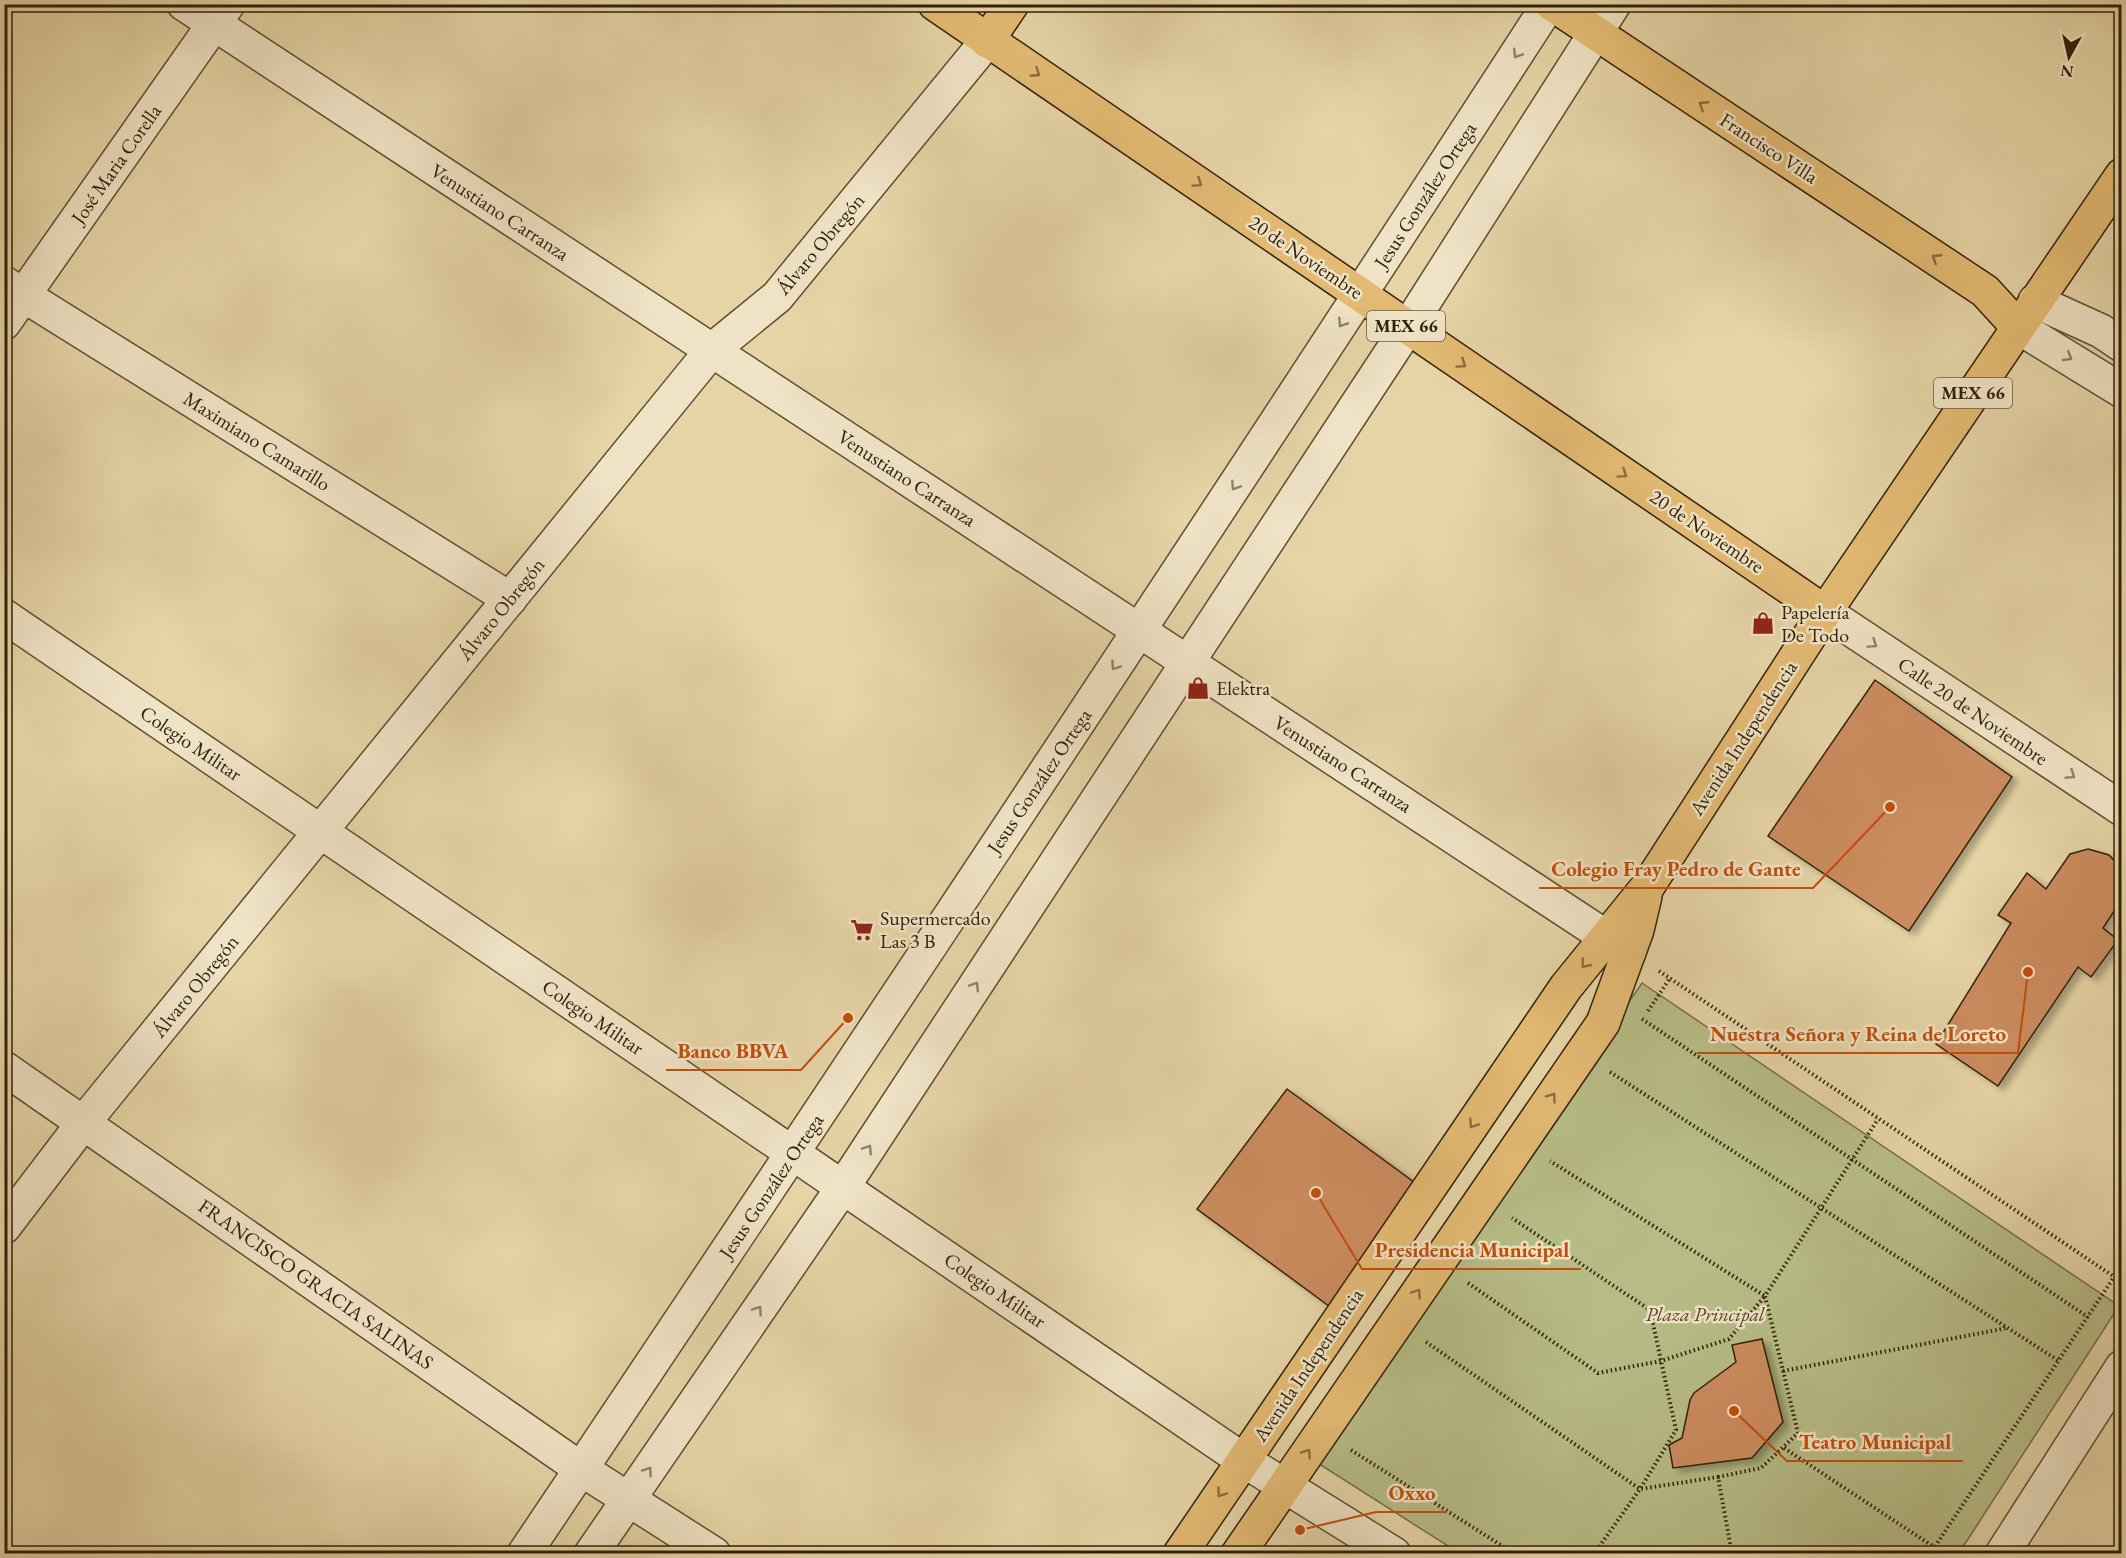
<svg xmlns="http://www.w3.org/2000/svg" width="2126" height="1558" viewBox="0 0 2126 1558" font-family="'EB Garamond',serif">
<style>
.green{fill:#b7bc86;stroke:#746e47;stroke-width:1.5}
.building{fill:#cb8c5f;stroke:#312108;stroke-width:1.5;filter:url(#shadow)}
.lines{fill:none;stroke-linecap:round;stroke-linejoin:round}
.minor-casing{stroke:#5e4e30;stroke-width:36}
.major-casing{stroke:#312108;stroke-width:36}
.path{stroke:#312108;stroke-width:4;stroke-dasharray:1.5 3;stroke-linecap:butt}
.minor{stroke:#efe3c5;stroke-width:33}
.major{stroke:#e3ba73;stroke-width:33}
.oneway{stroke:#908266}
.oneway2{stroke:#8a6e3e}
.labels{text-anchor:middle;stroke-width:5;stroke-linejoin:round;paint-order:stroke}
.shield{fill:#efe3c5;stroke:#6a5b41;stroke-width:1.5}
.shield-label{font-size:18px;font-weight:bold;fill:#312108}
.street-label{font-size:20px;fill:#312108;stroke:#efe3c5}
.poi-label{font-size:20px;fill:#312108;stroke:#efe3c5;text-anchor:start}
.park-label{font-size:20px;font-style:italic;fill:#524828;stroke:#efe3c5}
.leader{fill:none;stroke:#c34e0b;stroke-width:2}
.callout-dot{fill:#c34e0b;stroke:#efe3c5;stroke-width:2}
.callout-label{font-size:21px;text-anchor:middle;font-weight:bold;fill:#c34e0b;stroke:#efe3c5;stroke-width:5;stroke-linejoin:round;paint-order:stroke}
</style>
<defs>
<filter id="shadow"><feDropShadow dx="6" dy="4" stdDeviation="3" flood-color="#0004"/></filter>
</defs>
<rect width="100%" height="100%" fill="#e6d4a6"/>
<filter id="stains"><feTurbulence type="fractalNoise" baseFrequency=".00333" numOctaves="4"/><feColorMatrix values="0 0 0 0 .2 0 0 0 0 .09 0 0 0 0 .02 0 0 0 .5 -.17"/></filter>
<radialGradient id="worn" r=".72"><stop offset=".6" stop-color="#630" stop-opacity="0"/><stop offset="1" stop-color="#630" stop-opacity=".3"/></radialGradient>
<polygon class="green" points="1642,983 2119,1306 1959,1553 1459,1553 1313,1460"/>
<g class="building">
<polygon points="1875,680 2012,777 1909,931 1768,836"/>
<polygon points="2088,849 2109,855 2122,869 2122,899 2103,928 2118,940 2091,977 2078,967 1998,1086 1936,1044 2011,923 1998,915 2027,873 2046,889 2070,854"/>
<polygon points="1287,1089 1422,1188 1333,1309 1197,1209"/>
<polygon points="1762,1339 1783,1422 1752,1458 1673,1468 1669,1445 1682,1438 1690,1400 1694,1393 1736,1362 1732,1345"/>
</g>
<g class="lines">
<g class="minor-casing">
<g id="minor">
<polyline points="184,4 1629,952"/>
<polyline points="4,283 510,599"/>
<polyline points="2035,301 2101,331 2122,345"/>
<polyline points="4,323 228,4"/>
<polyline points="2018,327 2122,391"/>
<polyline points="1825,612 2122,809"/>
<polyline points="4,616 1243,1460 1394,1554"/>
<polyline points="4,1068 581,1469 714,1554"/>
<polyline points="4,1227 84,1122 712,350 777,297 987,41"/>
<path d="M524,1554C869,1040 1212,524 1549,4"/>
<polyline points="591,1554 843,1187 1408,327 1614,4"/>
<polyline points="2002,1554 2122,1367"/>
</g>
</g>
<g class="major-casing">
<g id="major">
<polyline points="935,4 1825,612"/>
<polyline points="1552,4 1985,291 2018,327"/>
<polyline points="987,41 1012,4"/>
<polyline points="1180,1554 1566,987 1648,886 1825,612 2122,175"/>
<polyline points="1238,1554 1603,1023 1637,930 1645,896"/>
</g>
</g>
<g class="path">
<polyline points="1659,971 2122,1282"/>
<polyline points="1648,1011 1670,978"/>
<polyline points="1642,1019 2088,1317"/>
<polyline points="1610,1072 2059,1361"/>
<polyline points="1468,1283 1598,1373 1661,1361 1729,1339 1765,1296 1550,1161"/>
<polyline points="1426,1342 1640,1489 1676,1430 1650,1310 1512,1218"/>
<polyline points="1783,1371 2007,1328"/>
<polyline points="1784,1448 1934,1547"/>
<polyline points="1351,1450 1515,1554"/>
<polyline points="1718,1477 1761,1468 1798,1433 1765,1296 1878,1119"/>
<polyline points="1594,1554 1640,1489 1718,1477 1732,1554"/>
<polyline points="1930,1554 2114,1277"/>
</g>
<use href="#minor" class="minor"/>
<use href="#major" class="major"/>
</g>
<defs><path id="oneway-chevron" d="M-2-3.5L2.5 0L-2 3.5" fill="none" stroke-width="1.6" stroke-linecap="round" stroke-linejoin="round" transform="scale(1.5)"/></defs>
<g class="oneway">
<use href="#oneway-chevron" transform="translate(1517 54) rotate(123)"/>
<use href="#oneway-chevron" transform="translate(1342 323) rotate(123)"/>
<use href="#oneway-chevron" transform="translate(2068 357) rotate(31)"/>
<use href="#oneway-chevron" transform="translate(1235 486) rotate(123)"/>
<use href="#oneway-chevron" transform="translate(1873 644) rotate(34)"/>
<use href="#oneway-chevron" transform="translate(1115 666) rotate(124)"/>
<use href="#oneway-chevron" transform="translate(2071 775) rotate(34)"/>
<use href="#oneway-chevron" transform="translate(975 986) rotate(-57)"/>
<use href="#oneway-chevron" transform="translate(868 1149) rotate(-57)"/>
<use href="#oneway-chevron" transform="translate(758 1310) rotate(-56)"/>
<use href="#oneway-chevron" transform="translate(648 1471) rotate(-56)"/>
</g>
<g class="oneway2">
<use href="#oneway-chevron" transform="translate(1036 73) rotate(33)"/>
<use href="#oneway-chevron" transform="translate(1703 105) rotate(-147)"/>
<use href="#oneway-chevron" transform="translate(1198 183) rotate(34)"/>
<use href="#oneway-chevron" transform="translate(1936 258) rotate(-147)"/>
<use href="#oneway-chevron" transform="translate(1462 364) rotate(34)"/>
<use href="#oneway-chevron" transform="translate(1623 474) rotate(34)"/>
<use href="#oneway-chevron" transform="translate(1585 964) rotate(129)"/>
<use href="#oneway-chevron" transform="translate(1552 1097) rotate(-55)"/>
<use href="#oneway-chevron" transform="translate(1473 1124) rotate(124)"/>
<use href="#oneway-chevron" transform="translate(1417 1293) rotate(-56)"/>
<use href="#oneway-chevron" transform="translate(1307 1453) rotate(-56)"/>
<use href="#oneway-chevron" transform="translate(1221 1493) rotate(124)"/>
</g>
<defs>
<g id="shop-bare" transform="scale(1.8)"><path d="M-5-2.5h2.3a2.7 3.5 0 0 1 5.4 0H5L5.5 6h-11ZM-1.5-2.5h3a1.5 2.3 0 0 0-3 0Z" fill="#8f2418" stroke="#efe3c5" stroke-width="2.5" paint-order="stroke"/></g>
<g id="supermarket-bare" transform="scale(1.8)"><path d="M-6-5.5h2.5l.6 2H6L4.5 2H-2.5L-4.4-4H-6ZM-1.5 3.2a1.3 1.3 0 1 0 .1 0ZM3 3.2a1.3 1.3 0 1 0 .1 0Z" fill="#8f2418" stroke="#efe3c5" stroke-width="2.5" paint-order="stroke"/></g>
</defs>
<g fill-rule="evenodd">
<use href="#shop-bare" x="1763" y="623"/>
<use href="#shop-bare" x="1198" y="688"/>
<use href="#supermarket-bare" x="862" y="930"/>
</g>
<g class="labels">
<g class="shield">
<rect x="1367" y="311" width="78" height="30" rx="4.5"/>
<rect x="1934" y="378" width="78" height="30" rx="4.5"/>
</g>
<g class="shield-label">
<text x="1406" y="332">MEX 66</text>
<text x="1973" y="399">MEX 66</text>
</g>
<g class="street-label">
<text transform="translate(1769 148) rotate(33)" y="7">Francisco Villa</text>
<text transform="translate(116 164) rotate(-55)" y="7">José Maria Corella</text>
<text transform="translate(1425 195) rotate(-57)" y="7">Jesus González Ortega</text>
<text transform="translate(500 212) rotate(33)" y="7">Venustiano Carranza</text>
<text transform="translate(820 244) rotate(-50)" y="7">Álvaro Obregón</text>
<text transform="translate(1306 257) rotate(34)" y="7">20 de Noviembre</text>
<text transform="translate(257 441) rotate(32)" y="7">Maximiano Camarillo</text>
<text transform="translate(907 478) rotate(33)" y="7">Venustiano Carranza</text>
<text transform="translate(1707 531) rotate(34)" y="7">20 de Noviembre</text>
<text transform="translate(501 609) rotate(-51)" y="7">Álvaro Obregón</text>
<text transform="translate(1973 711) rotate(34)" y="7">Calle 20 de Noviembre</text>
<text transform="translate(1743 738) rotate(-57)" y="7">Avenida Independencia</text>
<text transform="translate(191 743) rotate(34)" y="7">Colegio Militar</text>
<text transform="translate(1343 764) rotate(33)" y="7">Venustiano Carranza</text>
<text transform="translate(1039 781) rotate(-56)" y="7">Jesus González Ortega</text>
<text transform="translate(195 986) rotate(-51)" y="7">Álvaro Obregón</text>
<text transform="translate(593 1017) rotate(34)" y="7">Colegio Militar</text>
<text transform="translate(771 1186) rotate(-56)" y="7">Jesus González Ortega</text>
<text transform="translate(316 1284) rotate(35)" y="7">FRANCISCO GRACIA SALINAS</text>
<text transform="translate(995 1290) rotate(34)" y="7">Colegio Militar</text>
<text transform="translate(1308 1365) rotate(-56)" y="7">Avenida Independencia</text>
</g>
<g class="poi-label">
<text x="1781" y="619">Papelería<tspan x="1781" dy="23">De Todo</tspan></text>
<text x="1216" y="695">Elektra</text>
<text x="880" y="925">Supermercado<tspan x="880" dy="23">Las 3 B</tspan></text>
</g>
<g class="park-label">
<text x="1705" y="1321">Plaza Principal</text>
</g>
</g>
<path class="leader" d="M1890 807L1813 888H1539M2028 972L2018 1053H1697M848 1018L801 1070H666M1316 1193L1362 1269H1581M1734 1411L1787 1461H1963M1300 1530L1376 1512H1447"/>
<g class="callout-dot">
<circle cx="1890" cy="807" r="6"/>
<circle cx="2028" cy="972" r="6"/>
<circle cx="848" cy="1018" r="6"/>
<circle cx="1316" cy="1193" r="6"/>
<circle cx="1734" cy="1411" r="6"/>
<circle cx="1300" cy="1530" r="6"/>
</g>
<g class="callout-label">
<text x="1676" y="876">Colegio Fray Pedro de Gante</text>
<text x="1858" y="1041">Nuestra Señora y Reina de Loreto</text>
<text x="733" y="1058">Banco BBVA</text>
<text x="1472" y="1257">Presidencia Municipal</text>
<text x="1875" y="1449">Teatro Municipal</text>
<text x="1412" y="1500">Oxxo</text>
</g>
<rect width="2126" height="1558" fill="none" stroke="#e6d4a6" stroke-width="24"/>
<rect x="6" y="6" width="2114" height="1546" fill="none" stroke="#312108" stroke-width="3"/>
<rect x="12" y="12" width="2102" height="1534" fill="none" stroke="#312108" stroke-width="1.5"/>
<g transform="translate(2069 57) rotate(188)" stroke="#efe3c5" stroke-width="4.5" paint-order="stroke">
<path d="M0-4.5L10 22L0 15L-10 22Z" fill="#312108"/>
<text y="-9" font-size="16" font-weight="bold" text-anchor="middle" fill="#312108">N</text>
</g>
<rect width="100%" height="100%" filter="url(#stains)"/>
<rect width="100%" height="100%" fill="url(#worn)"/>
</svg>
